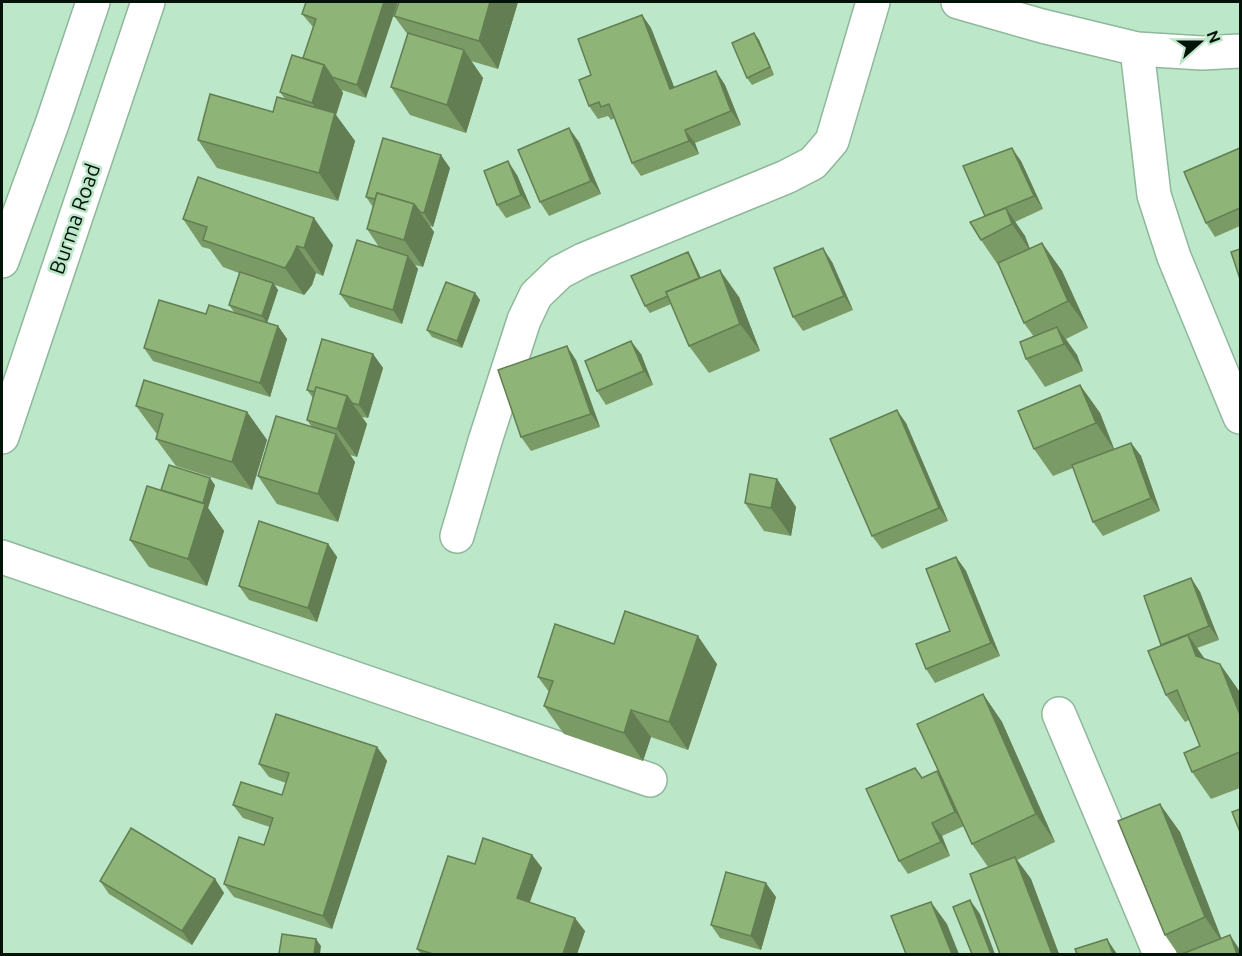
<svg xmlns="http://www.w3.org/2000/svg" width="1242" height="956" viewBox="0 0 1242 956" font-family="Ubuntu,sans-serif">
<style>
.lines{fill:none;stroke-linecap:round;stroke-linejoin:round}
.minor-casing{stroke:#8eb79b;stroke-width:36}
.major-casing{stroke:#8eb79b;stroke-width:36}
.minor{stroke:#fff;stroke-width:33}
.major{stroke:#fff;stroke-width:33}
.wall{fill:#7a9b66}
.shaded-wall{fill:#637e53}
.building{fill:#8eb477;stroke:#637e53;stroke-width:1.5}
.labels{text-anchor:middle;stroke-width:5;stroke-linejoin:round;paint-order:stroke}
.street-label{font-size:21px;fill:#041309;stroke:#bde7c9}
</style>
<rect width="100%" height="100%" fill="#bde7c9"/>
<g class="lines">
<g class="minor-casing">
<g id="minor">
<polyline points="958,2 1042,26 1137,49 1202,53 1240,51"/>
<polyline points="1137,49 1154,195 1174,257 1240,417"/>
<polyline points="457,536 485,441 524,320 536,295 560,272 583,260 786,177 813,163 832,141 873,2"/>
<polyline points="2,557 650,780"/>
<polyline points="1059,714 1160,954"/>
</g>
</g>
<g class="major-casing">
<g id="major">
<polyline points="2,261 52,124 93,2"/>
<polyline points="2,437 148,2"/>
</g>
</g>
<use href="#minor" class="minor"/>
<use href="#major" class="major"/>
</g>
<g class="wall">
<polygon points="306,2 366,98 342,90 343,93 336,115 355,141 338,201 217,168 198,140 273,112 285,99 280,92 303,58 313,27 302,14"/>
<polygon points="399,2 518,2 498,69 471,61 483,78 466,133 410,115 391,87 408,35 394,16"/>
<polygon points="642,15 651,28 674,87 716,71 725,85 741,125 695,143 699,154 641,176 632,163 615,118 611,120 608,116 598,119 589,106 591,75"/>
<polygon points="754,33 759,40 774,75 752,85 747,78"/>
<polygon points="579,142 601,194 549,216 540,202"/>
<polygon points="1240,148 1240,226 1215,237 1206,223"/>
<polygon points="1021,161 1043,209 1015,222 1025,236 1030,249 1042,243 1062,271 1088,328 1066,339 1077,355 1083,371 1045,387 1026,359 1034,337 1024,323 1000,268 981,240 985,216"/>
<polygon points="450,168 433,227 430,226 434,232 423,267 415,265 418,269 402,324 350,307 340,294 379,247 367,229 373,207 366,197"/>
<polygon points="517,175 531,208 506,218 497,205"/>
<polygon points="183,219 333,245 323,276 316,273 312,285 304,295 275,285 278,290 267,323 278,326 287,339 270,397 153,361 144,348 206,314 234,312 229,305 239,273 223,267 210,249 202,247"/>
<polygon points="688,252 692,259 701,278 739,297 760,351 709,373 689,346 671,304 650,313 645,306"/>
<polygon points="832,262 853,310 803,331 793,317"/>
<polygon points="475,293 480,300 462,348 432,337 427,330"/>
<polygon points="373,354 383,368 368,418 362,417 367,424 357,457 350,455 355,462 338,522 277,504 258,476 312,427 307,420 313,398 307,390"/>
<polygon points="641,354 653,385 606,405 597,391"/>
<polygon points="576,360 600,427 531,451 521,437"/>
<polygon points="1080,385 1100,413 1114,449 1131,443 1141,456 1160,511 1103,536 1093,522 1073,468 1053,476 1034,449"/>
<polygon points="136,406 247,412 267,440 252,490 176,466 156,439 158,434 156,433"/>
<polygon points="906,423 948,521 882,549 872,536"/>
<polygon points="777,479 796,507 791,536 764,531 745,503"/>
<polygon points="215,485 208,508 224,531 207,586 149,567 130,540 161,490"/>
<polygon points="328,544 337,557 317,622 249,600 239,586"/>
<polygon points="956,557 966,571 1000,656 935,683 926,669 950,631"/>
<polygon points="1191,578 1200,592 1219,640 1197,648 1204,659 1220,664 1239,691 1240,694 1240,788 1211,799 1192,772 1200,746 1189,720 1185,722 1166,695 1161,645"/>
<polygon points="614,644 717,664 688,750 651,737 643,761 564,734 544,706 549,692 538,677"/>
<polygon points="983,694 1002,722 1055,842 1017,860 1031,879 1059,954 1000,954 988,867 972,844 964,826 942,836 950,856 908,874 899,861 922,778 941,777"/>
<polygon points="377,747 387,761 332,929 234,897 224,884 264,845 270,827 243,818 233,805 282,795 286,783 269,777 259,764"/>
<polygon points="1180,832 1221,938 1240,954 1178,954 1165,935"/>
<polygon points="532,855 542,868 530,902 585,931 577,954 421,954 417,949 475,864"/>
<polygon points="215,879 224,893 192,945 109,894 100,881"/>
<polygon points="776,897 761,950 720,938 711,925"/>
</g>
<g class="shaded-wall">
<polygon points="384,2 398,2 366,98 357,85"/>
<polygon points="490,2 518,2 498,69 479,41"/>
<polygon points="642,15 651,28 680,102 670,89"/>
<polygon points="754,33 759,40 774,75 770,67"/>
<polygon points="464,50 483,78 466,133 447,105"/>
<polygon points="324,65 343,93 336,115 355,141 338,201 319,173 331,130 312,103"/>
<polygon points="716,71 725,85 741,125 731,111"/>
<polygon points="569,128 579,142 601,194 591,181"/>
<polygon points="685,130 695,143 699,154 689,141"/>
<polygon points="1012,148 1021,161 1043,209 1034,196"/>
<polygon points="441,155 450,168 433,227 424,213"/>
<polygon points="508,161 517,175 531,208 521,195"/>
<polygon points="414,204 434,232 423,267 404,240"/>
<polygon points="1006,208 1025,236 1031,252 1012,224"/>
<polygon points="314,218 333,245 323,276 304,248"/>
<polygon points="1042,243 1062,271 1088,328 1068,301"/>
<polygon points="297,246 316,273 312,285 304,295 285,268"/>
<polygon points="823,248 832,262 853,310 844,296"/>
<polygon points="688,252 692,259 706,289 701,282"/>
<polygon points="408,256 418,269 402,324 393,310"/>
<polygon points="720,270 739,297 760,351 740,324"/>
<polygon points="273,283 278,290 267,323 262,316"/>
<polygon points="475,293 480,300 462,348 457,341"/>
<polygon points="278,326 287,339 270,397 260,383"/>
<polygon points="1057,327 1077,355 1083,371 1064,344"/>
<polygon points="631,341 641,354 653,385 644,371"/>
<polygon points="567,346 576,360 600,427 591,414"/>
<polygon points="373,354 383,368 368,418 359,405"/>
<polygon points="1080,385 1100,413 1115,451 1096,423"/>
<polygon points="347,396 367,424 357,457 337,429"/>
<polygon points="897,410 906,423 948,521 939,508"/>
<polygon points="247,412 267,440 252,490 232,462"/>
<polygon points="336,434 355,462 338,522 318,494"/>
<polygon points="1131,443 1141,456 1160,511 1151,498"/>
<polygon points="210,478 215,485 208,508 224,531 207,586 188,559 201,508"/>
<polygon points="777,479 796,507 791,536 771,508"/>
<polygon points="328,544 337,557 317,622 308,608"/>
<polygon points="956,557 966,571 1000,656 991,643"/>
<polygon points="1191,578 1200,592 1219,640 1209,626"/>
<polygon points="1188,635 1207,662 1196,656"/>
<polygon points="698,636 717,664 688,750 669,722"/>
<polygon points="1220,664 1239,691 1240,694 1240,715"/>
<polygon points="983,694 1002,722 1055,842 1036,814"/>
<polygon points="631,710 651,737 643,761 624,733"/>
<polygon points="377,747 387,761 332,929 323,916"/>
<polygon points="937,771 946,784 965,826 955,812"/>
<polygon points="1160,804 1180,832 1224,945 1205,917"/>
<polygon points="932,823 942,836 950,856 941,842"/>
<polygon points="532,855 542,868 526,912 517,898"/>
<polygon points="1015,857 1031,879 1059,954 1052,954"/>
<polygon points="215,879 224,893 192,945 182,931"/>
<polygon points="766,883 776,897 761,950 751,936"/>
<polygon points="970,900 980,914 995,954 991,954"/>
<polygon points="931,902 947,924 959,954 952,954"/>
<polygon points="575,918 585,931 577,954 563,954"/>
<polygon points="1230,935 1240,950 1240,954 1237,954"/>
<polygon points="316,939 321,946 320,954 314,954"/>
<polygon points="1107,939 1117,954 1113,954"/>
</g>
<g class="building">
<polygon points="306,2 384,2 357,85 332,77 324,65 303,58 316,19 302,14"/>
<polygon points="399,2 490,2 479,41 394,16"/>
<polygon points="642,15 670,89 716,71 731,111 685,130 689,141 632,163 609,104 601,107 599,102 589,106 579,80 591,75 578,39"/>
<polygon points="408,33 464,50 447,105 391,87"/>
<polygon points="754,33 770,67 747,78 732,43"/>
<polygon points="292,55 324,65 312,103 280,92"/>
<polygon points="210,94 273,112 277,97 335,113 319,173 198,140"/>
<polygon points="569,128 591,181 540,202 518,150"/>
<polygon points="383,138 441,155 424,213 420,212 414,204 377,193 375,199 366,197"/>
<polygon points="1012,148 1034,196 985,216 963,166"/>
<polygon points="1240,148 1240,208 1206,223 1184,172"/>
<polygon points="508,161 521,195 497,205 484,171"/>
<polygon points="198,177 314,218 304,248 297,246 292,257 285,268 203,240 207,227 183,219"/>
<polygon points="377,193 414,204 404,240 367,229"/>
<polygon points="1006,208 1012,224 981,240 970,222"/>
<polygon points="357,240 408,256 393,310 340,294"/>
<polygon points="1042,243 1068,301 1024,323 998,263"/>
<polygon points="823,248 844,296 793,317 774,268"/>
<polygon points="1240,249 1240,279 1231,252"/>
<polygon points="688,252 699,278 666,292 668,296 645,306 631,276"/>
<polygon points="720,270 740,324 689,346 666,292"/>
<polygon points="240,272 273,283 262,316 229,305"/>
<polygon points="446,282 475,293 457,341 427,330"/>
<polygon points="159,300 206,314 209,305 278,326 260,383 144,348"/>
<polygon points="1057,327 1064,344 1026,359 1020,342"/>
<polygon points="322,339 373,354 359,405 352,403 347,396 316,387 315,392 307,390"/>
<polygon points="631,341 644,371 597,391 585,361"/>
<polygon points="567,346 591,414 521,437 498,370"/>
<polygon points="144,380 247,412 232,462 156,439 163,414 136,406"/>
<polygon points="1080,385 1096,423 1034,449 1018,411"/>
<polygon points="316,387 347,396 337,429 307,420"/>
<polygon points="897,410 939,508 872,536 830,439"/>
<polygon points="276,416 336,434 318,494 258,476"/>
<polygon points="1131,443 1151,498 1093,522 1072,465"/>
<polygon points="169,465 210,478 203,503 161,490"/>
<polygon points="750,474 777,479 771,508 745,503"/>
<polygon points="147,486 205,504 188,559 130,540"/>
<polygon points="259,521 328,544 308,608 239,586"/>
<polygon points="956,557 991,643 926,669 916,644 950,631 926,569"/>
<polygon points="1191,578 1209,626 1161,645 1144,596"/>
<polygon points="625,611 698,636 669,722 631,710 624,733 544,706 553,681 538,677 555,624 614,644"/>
<polygon points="1188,635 1196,656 1220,664 1240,715 1240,752 1192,772 1184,753 1200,746 1177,690 1166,695 1148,651"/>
<polygon points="983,694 1036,814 972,844 917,724"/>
<polygon points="276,714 377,747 323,916 224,884 239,837 264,845 273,818 233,805 241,782 282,795 289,773 259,764"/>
<polygon points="915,768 922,778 937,771 955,812 932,823 941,842 899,861 866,789"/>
<polygon points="1160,804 1205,917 1165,935 1118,821"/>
<polygon points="1240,809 1240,832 1232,812"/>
<polygon points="131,828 215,879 182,931 100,881"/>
<polygon points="483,838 532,855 517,898 575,918 563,954 433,954 417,949 448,856 475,864"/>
<polygon points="1015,857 1052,954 1000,954 970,874"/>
<polygon points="726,872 766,883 751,936 711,925"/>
<polygon points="970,900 991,954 972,954 953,907"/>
<polygon points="931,902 952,954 906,954 891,916"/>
<polygon points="282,934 316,939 314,954 279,954"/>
<polygon points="1230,935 1237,954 1182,954"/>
<polygon points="1107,939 1113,954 1077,954 1075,949"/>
</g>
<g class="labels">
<g class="street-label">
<text transform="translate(75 219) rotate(-71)" y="7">Burma Road</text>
</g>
</g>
<rect width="1242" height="956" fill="none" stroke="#041309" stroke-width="6"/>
<g transform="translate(1200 42) rotate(69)" stroke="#bde7c9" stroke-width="4.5" paint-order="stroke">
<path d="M0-4.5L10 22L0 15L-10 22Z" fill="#041309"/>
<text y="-9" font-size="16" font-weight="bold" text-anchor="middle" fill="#041309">N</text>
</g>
</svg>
